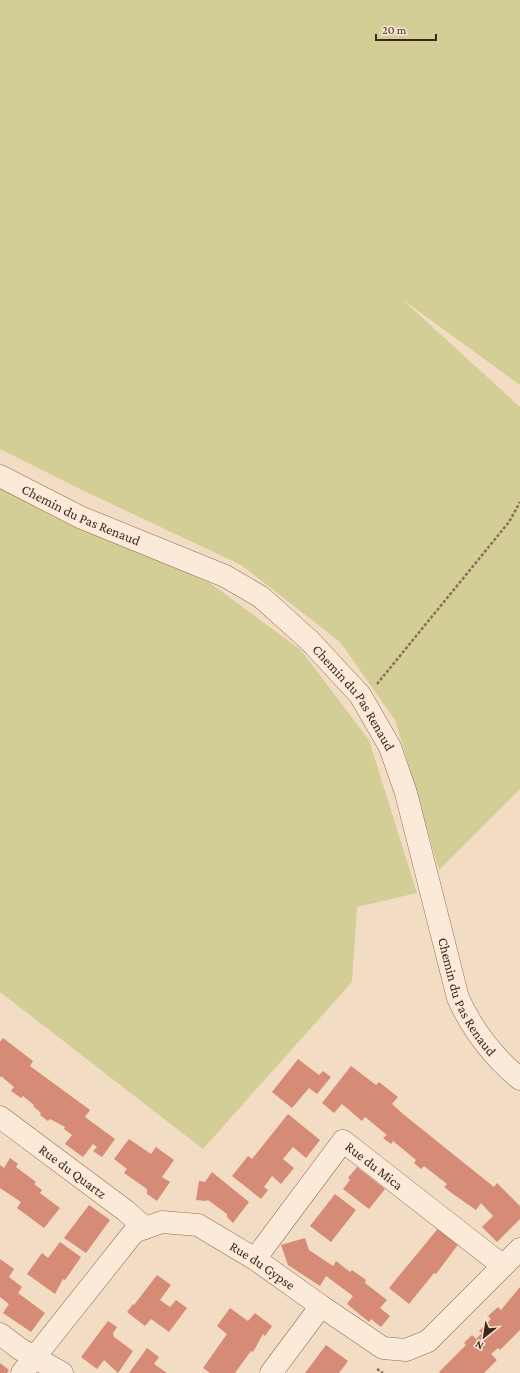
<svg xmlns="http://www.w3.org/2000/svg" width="520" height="1373" viewBox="0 0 520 1373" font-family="'Crimson Pro',serif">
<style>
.green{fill:#d3ce96}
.building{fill:#d58b75}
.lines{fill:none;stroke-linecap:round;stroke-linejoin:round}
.minor-casing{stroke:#906b58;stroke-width:23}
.path{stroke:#906b58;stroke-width:2.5;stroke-dasharray:3 2;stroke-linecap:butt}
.minor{stroke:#fcead8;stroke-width:22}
.labels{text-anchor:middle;stroke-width:3;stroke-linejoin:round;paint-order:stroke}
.street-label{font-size:14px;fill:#3e271d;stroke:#f9e7d4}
</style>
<rect width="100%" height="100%" fill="#f3dcc4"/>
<g class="green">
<polygon points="0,0 520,0 520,385 403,300 520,407 520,789 439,870 395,720 340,642 241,565 82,490 0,449"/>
<polygon points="0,488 210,583 301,650 369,740 417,893 357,907 352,982 203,1149 0,992"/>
</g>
<g class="building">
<polygon points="3,1038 33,1061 30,1066 90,1110 85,1117 115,1139 102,1157 93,1151 97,1147 93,1144 83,1157 65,1144 72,1135 64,1129 65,1127 50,1119 48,1121 40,1115 41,1113 33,1106 34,1105 23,1096 21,1098 11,1091 14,1087 1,1076 0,1078 0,1042"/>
<polygon points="298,1059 319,1075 323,1071 331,1077 317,1094 309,1088 292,1108 272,1092"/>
<polygon points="351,1066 376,1085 379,1082 398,1097 392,1104 403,1114 494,1187 497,1183 520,1206 520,1219 497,1242 482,1227 493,1216 481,1203 476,1210 453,1194 444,1187 447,1184 424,1166 421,1169 414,1163 416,1160 393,1141 391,1144 383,1138 387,1135 365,1117 362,1121 342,1104 334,1113 322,1103"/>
<polygon points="288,1114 320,1140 306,1158 293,1147 283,1159 294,1168 281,1184 272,1176 264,1187 268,1190 261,1199 232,1176 248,1156 252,1159"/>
<polygon points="129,1139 151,1154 156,1147 174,1160 162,1177 170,1182 157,1201 147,1194 147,1189 124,1173 127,1169 114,1159"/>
<polygon points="10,1158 18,1164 16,1167 36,1182 34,1184 42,1190 40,1193 60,1208 44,1228 17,1208 21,1202 0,1188 0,1165 4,1168"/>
<polygon points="357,1167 385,1189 369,1209 343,1189 350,1180 348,1178"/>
<polygon points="212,1172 249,1202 233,1223 227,1217 227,1214 208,1200 206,1201 196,1200 199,1181 205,1182"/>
<polygon points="335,1194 356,1210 331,1242 310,1226"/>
<polygon points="89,1205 110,1220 86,1253 64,1238"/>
<polygon points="440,1226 460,1242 436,1274 434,1273 409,1304 389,1288"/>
<polygon points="305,1238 309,1250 333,1266 336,1261 350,1272 352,1270 366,1280 365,1283 387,1300 380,1308 390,1316 381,1327 371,1319 369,1322 347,1304 353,1296 326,1276 320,1286 288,1265 281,1245"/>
<polygon points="60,1242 81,1257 65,1280 63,1279 55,1294 27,1274 42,1253 48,1258"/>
<polygon points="0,1259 14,1269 9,1277 22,1287 18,1293 45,1313 31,1332 3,1313 9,1304 0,1297"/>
<polygon points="157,1275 171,1285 160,1300 170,1307 176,1300 187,1308 169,1332 151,1319 145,1326 127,1312 133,1304 134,1305"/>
<polygon points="520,1287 520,1330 500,1350 498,1348 491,1354 497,1360 484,1373 440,1373 439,1372 466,1345 464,1343 472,1335 476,1339 482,1333 479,1331 491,1319 488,1316 498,1307 501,1310"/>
<polygon points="230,1308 248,1321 255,1313 272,1326 265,1336 263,1334 253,1352 251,1351 235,1373 210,1373 203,1368 227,1334 217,1326"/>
<polygon points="108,1321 117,1327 113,1333 114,1337 133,1351 118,1373 104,1360 97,1369 81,1357"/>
<polygon points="326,1345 348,1361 339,1373 305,1373"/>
<polygon points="147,1348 159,1357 154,1364 167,1373 129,1373"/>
<polygon points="0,1363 9,1370 7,1373 0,1373"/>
</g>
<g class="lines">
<g class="minor-casing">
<g id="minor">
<path id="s1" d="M0,476L80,517L225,576L261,597L310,641L360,695L390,747L406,793L458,998C473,1031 492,1056 520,1079"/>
<path id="s2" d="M0,1117L126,1211L145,1228"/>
<path id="s3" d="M255,1259L343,1141L503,1266"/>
<polyline points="0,1334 20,1349 62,1373"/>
<path id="s4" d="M22,1373L134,1232L162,1222L198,1225L255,1259L321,1306L383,1348L406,1350L428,1341L520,1249"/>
<polyline points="271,1373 321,1306"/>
</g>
</g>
<g class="path">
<polyline points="377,684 509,522 520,502"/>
<polyline points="377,1369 383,1373"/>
</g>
<use href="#minor" class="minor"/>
</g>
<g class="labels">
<g class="street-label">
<text dy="5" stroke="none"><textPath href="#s1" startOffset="90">Chemin du Pas Renaud</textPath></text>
<text dy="5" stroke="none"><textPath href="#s1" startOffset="426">Chemin du Pas Renaud</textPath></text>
<text dy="5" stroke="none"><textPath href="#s1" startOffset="750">Chemin du Pas Renaud</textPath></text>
<text dy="5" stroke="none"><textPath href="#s3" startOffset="187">Rue du Mica</textPath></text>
<text dy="5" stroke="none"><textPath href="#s2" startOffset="91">Rue du Quartz</textPath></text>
<text dy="5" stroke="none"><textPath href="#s4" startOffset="322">Rue du Gypse</textPath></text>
</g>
</g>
<g transform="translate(484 1337) rotate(210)" stroke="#f9e7d4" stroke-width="3" paint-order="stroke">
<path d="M0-3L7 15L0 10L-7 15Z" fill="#3e271d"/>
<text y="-6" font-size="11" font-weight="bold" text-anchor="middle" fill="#3e271d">N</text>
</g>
<path d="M376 34v6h60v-6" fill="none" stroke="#3e271d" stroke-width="2"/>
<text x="382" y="34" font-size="12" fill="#3e271d" stroke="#f9e7d4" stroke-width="3" paint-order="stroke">20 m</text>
</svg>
